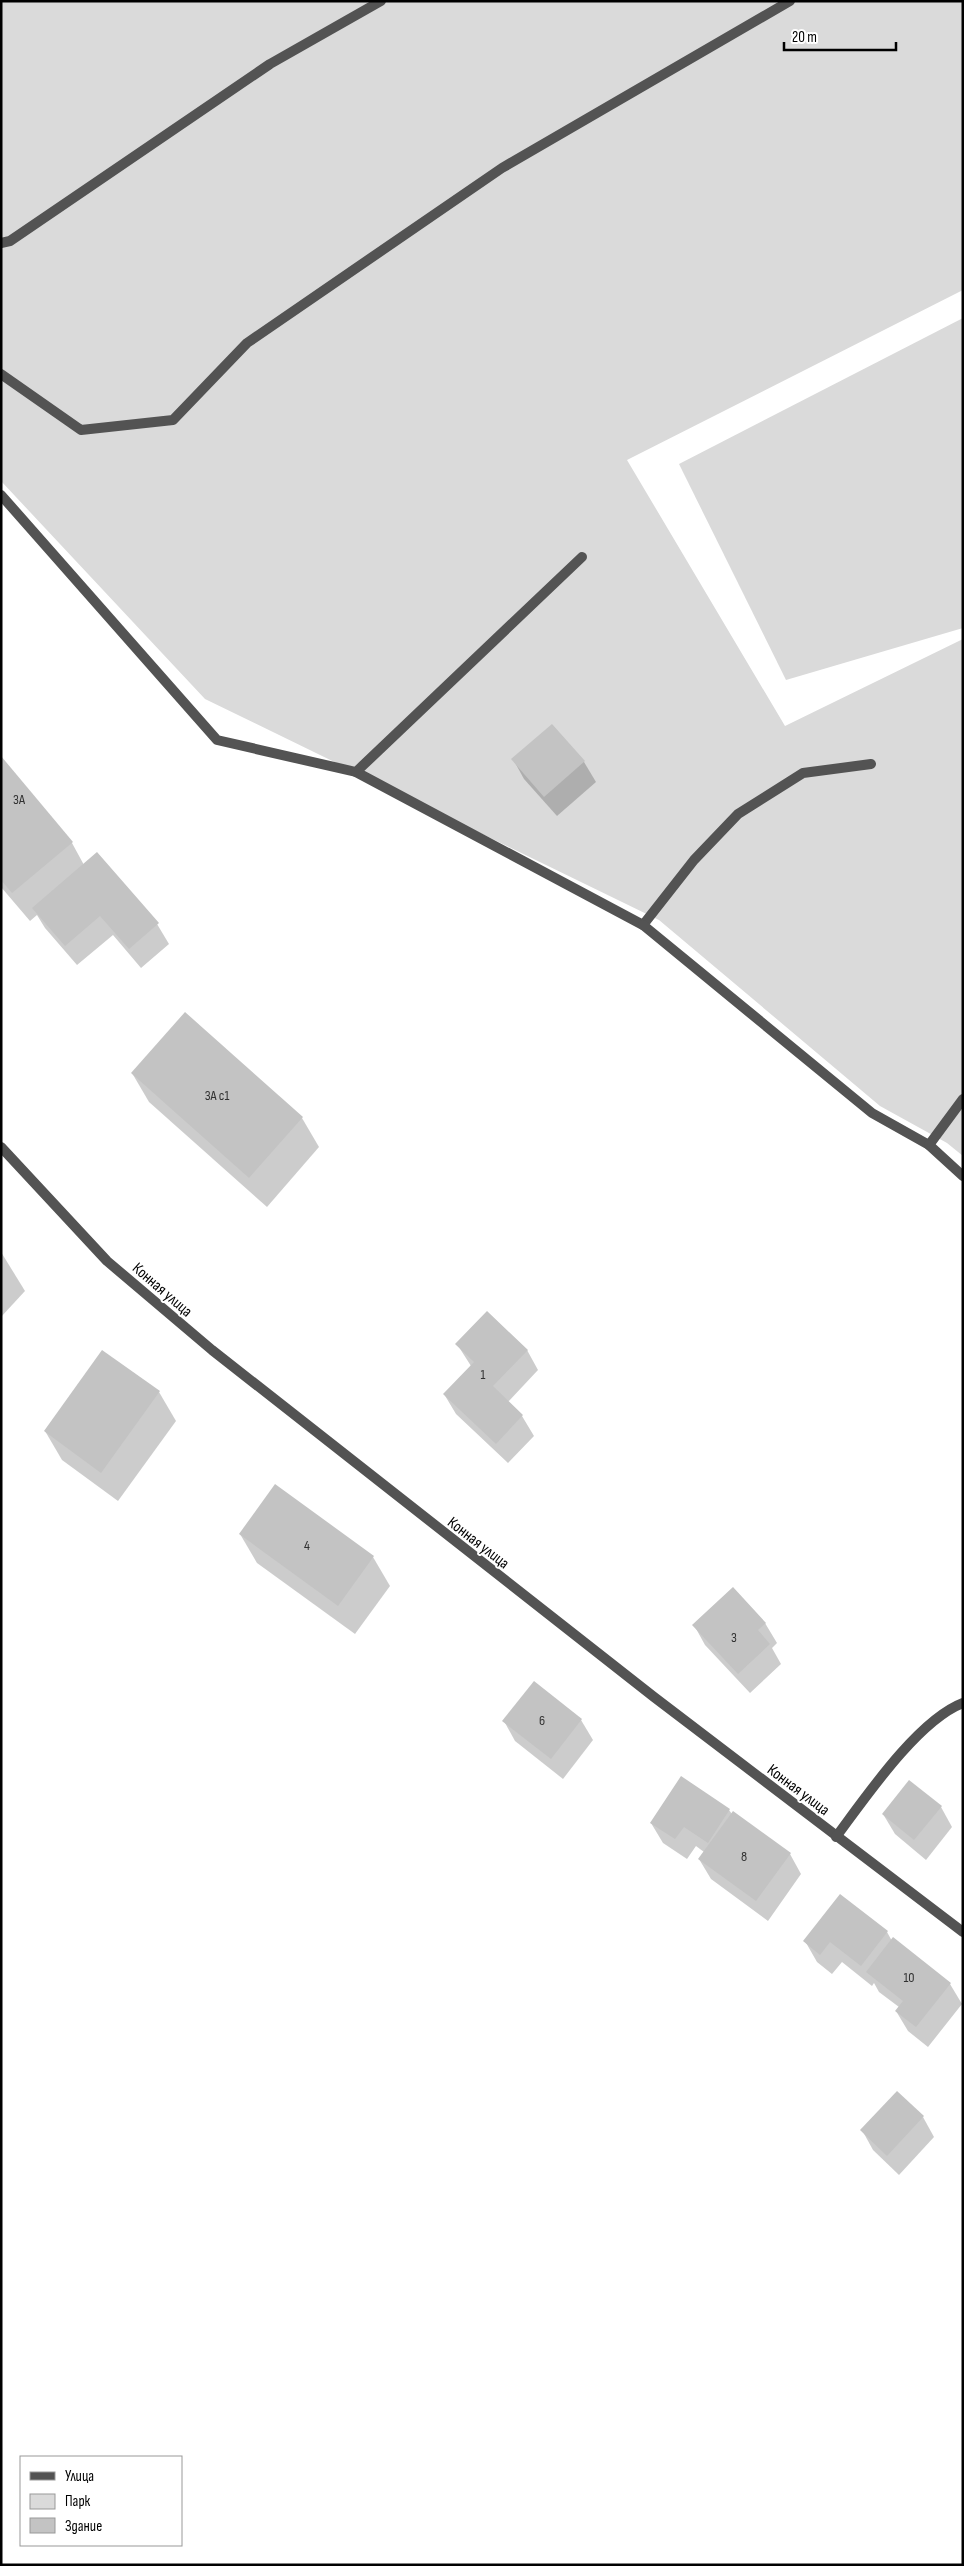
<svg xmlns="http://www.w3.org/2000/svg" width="964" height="2566" viewBox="0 0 964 2566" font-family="'Sofia Sans Condensed',sans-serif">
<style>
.green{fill:#dadada}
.shadow{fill:#0003}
.building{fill:#c3c3c3}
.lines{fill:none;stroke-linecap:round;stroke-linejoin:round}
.minor{stroke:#535353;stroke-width:10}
.labels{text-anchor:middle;stroke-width:4;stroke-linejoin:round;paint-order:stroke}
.number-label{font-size:14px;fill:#313131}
.street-label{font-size:16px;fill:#000;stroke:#fff}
</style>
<rect width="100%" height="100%" fill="#fff"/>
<g class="green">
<polygon points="1,1 963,1 963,290 627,460 785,726 963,639 963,1156 947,1143 880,1106 659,920 205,699 1,481"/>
<polygon points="963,318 963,628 786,680 679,464"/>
</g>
<g class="shadow">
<polygon points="552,725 584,762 596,782 557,816 524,779 513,759"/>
<polygon points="1,758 72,843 84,865 157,924 169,944 141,968 113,935 77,965 45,928 37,915 30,921 1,887"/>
<polygon points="185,1014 302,1118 319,1147 267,1207 149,1102 132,1073"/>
<polygon points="1,1252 25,1291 1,1317"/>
<polygon points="457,1344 527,1350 538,1370 508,1402 522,1416 534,1436 508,1463 456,1414 444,1394 471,1366"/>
<polygon points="159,1392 176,1421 118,1501 62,1460 45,1431"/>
<polygon points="240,1534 373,1557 390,1586 355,1634 257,1563"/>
<polygon points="765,1623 777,1643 772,1648 781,1664 750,1693 705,1645 694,1625"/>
<polygon points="534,1683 581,1720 593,1740 563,1779 515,1741 504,1721"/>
<polygon points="941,1807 952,1827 926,1860 895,1834 883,1814"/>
<polygon points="729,1810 732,1814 790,1854 801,1874 768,1921 711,1879 699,1859 704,1852 696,1846 687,1859 663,1843 651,1823"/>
<polygon points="887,1932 892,1941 950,1984 962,2004 928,2047 908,2031 896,2011 899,2007 879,1992 874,1983 872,1986 842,1962 832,1974 817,1962 805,1941"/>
<polygon points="923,2117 934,2137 899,2175 873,2150 862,2130"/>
</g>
<g class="building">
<polygon points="552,724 585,761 544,797 511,759"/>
<polygon points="1,756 73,842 12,893 1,880"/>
<polygon points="97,852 159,923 129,949 100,916 65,946 32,908"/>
<polygon points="185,1012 303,1117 249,1178 131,1073"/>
<polygon points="487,1311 528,1350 493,1386 523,1415 496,1444 443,1394 474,1362 455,1344"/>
<polygon points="102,1350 160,1391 101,1473 44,1431"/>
<polygon points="275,1484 374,1556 338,1606 239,1534"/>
<polygon points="733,1587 766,1623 758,1630 770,1644 738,1674 692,1625"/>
<polygon points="534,1681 582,1719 551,1759 502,1721"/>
<polygon points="681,1776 730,1809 708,1843 684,1827 675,1839 650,1823"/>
<polygon points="909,1780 942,1806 914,1840 882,1814"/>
<polygon points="733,1811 791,1853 756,1901 698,1859"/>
<polygon points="840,1894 888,1931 861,1966 830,1942 820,1955 803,1941"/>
<polygon points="893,1937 951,1983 916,2027 895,2011 903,2001 866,1972"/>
<polygon points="897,2091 924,2116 887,2156 860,2130"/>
</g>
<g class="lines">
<g class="minor">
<polyline points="1,243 10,241 270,64 381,1"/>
<polyline points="1,374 81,430 173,420 247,343 502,168 790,1"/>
<polyline points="1,495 217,740 356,772 582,557"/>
<polyline points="356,772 643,925 694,860 738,814 803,773 871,764"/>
<polyline points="643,925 872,1113 929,1145 963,1099"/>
<polyline points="929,1145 963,1176"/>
<polyline points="1,1147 107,1261 212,1350 654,1697 963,1932"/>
<path d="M836,1837C865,1798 918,1720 963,1703"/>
</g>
</g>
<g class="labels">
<g class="number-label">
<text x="19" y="804">3А</text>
<text x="217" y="1100">3А с1</text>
<text x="483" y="1379">1</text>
<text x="307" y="1550">4</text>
<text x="734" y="1642">3</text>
<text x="542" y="1725">6</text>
<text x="744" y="1861">8</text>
<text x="909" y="1982">10</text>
</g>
<g class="street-label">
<text transform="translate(163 1289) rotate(41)" y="6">Конная улица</text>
<text transform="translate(479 1542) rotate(38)" y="6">Конная улица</text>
<text transform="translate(799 1789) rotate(37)" y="6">Конная улица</text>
</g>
</g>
<rect width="964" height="2566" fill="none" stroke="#000000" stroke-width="5"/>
<rect x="20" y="2456" width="162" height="90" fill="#ffffff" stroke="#999999"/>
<rect x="30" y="2472" width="25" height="8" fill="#535353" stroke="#999999"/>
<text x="65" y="2481" font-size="15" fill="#000000">Улица</text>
<rect x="30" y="2494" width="25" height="15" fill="#dadada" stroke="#999999"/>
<text x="65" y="2506" font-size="15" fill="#000000">Парк</text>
<rect x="30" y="2518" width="25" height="15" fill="#c3c3c3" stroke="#999999"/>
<text x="65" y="2531" font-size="15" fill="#000000">Здание</text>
<path d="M784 42v8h112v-8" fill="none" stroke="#000000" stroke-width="2.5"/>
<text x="792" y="42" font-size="15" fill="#000000" stroke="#ffffff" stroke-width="4" paint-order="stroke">20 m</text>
</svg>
